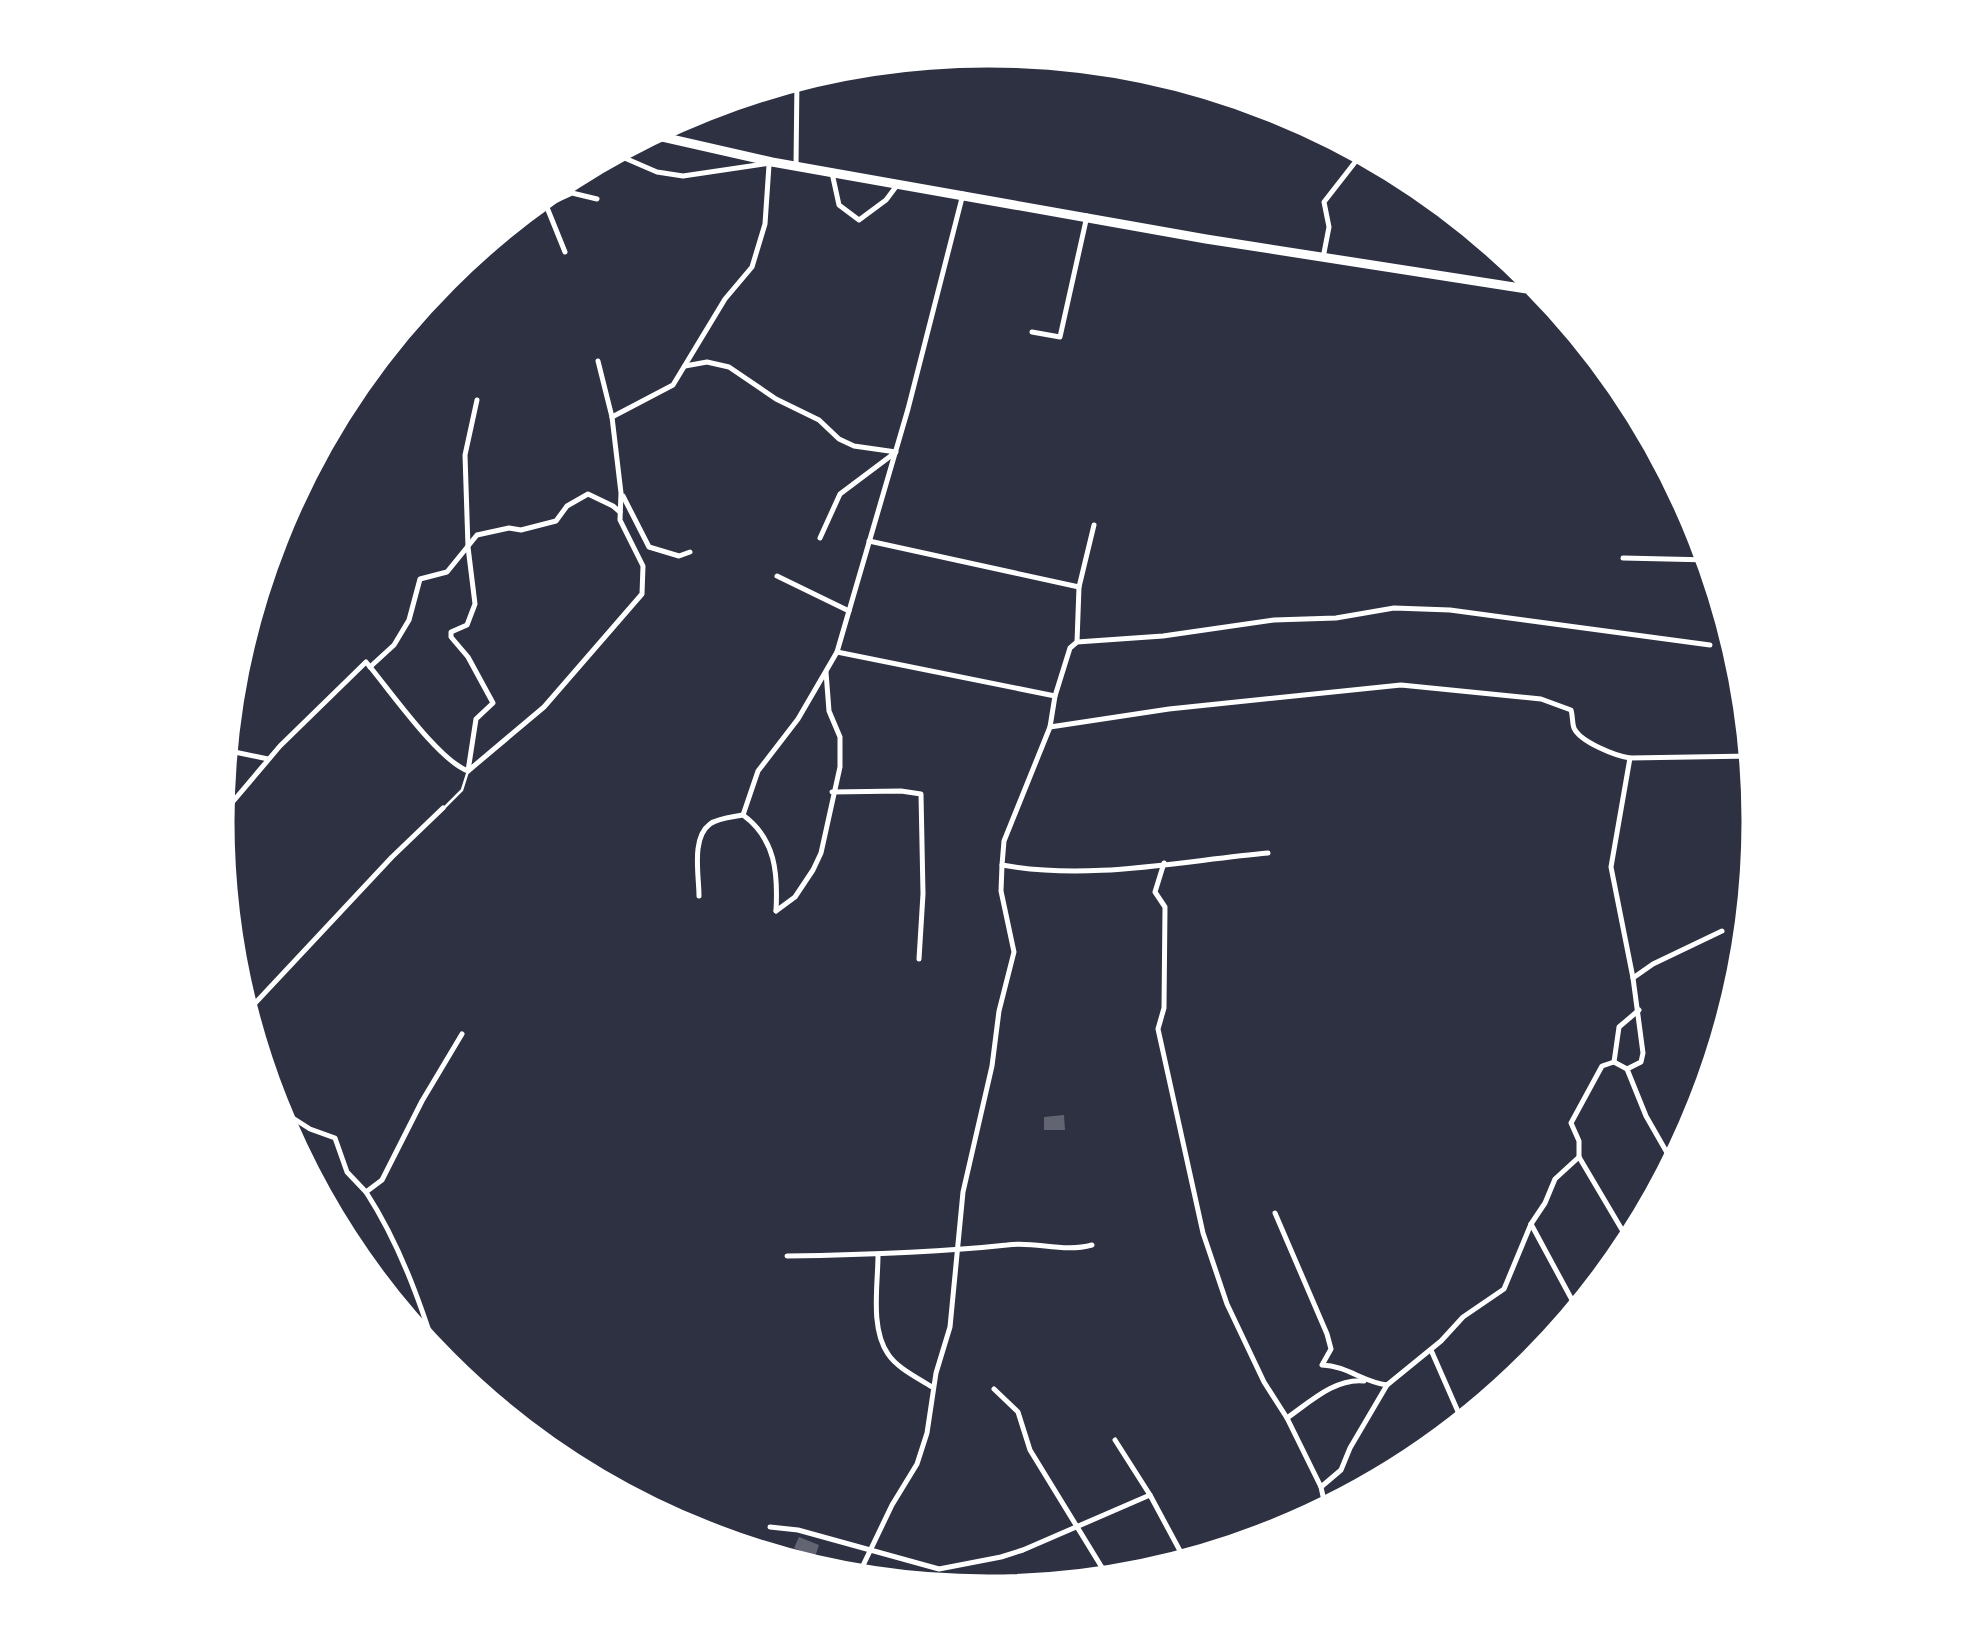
<svg xmlns="http://www.w3.org/2000/svg" width="1977" height="1642" viewBox="0 0 1977 1642" font-family="'Noto Sans',sans-serif">
<style>
.building{fill:#626471}
.lines{fill:none;stroke-linecap:round;stroke-linejoin:round}
.service{stroke:#fff;stroke-width:2.5}
.minor{stroke:#fff;stroke-width:5}
.trunk{stroke:#fff;stroke-width:9}
.rim{fill:none;stroke:#fff;stroke-width:9}
</style>
<rect width="100%" height="100%" fill="#2d3142"/>
<g class="building">
<polygon points="1064,1115 1065,1130 1044,1130 1044,1117"/>
<polygon points="799,1537 819,1545 815,1557 794,1548"/>
</g>
<g class="lines">
<polyline class="service" points="444,808 462,790 468,771"/>
<g class="minor">
<polyline points="798,86 811,74"/>
<polyline points="613,153 657,172 683,176 771,163"/>
<polyline points="796,166 797,78"/>
<polyline points="832,173 839,205 859,220 886,200 898,184"/>
<polyline points="533,204 546,205 565,252"/>
<polyline points="546,205 572,193 597,199"/>
<polyline points="1323,258 1329,227 1324,202 1363,152"/>
<polyline points="1032,332 1060,337 1087,216"/>
<polyline points="685,366 707,362 729,367 776,399 819,420 839,439 854,446 896,452 840,494 820,538"/>
<polyline points="612,417 673,385 725,299 752,267 765,224 769,165"/>
<polyline points="623,496 649,547 679,556 690,552"/>
<polyline points="869,541 1079,587"/>
<polyline points="1623,558 1710,560"/>
<polyline points="777,576 849,611"/>
<polyline points="1077,642 1079,587 1094,525"/>
<polyline points="837,652 1055,696"/>
<polyline points="370,667 394,645 409,620 420,579 447,572 477,535 509,528 521,530 556,521 567,506 588,494 613,506 620,512"/>
<path d="M1050,727L1169,709L1401,685L1541,699L1571,710C1573,716 1572,723 1574,728C1580,742 1616,756 1630,758"/>
<polyline points="225,750 268,759"/>
<polyline points="468,771 476,719 493,703 468,657 451,637 451,632 467,625 475,604 468,547 465,455 477,400"/>
<polyline points="832,792 901,791 921,794 923,894 919,959"/>
<polyline points="743,815 758,771 798,719 837,652 908,409 963,194"/>
<path d="M219,818L280,746L366,662C389,689 438,760 468,771L544,707L642,594L643,566L620,520L621,493L612,417L598,361"/>
<path d="M1268,853C1180,861 1090,881 1002,865L1004,841L1050,727L1055,696L1070,648L1077,642L1163,636L1274,620L1336,618L1394,608L1450,610L1710,645"/>
<polyline points="1164,863 1155,892 1165,907 1164,1008 1158,1029 1203,1233 1227,1304 1264,1382 1287,1418 1321,1487"/>
<path d="M699,896C699,875 691,838 710,824C718,818 733,817 743,815C776,839 778,874 776,911"/>
<polyline points="776,911 795,897 813,870 821,853 840,767 840,737 829,711 826,672"/>
<polyline points="1633,978 1653,964 1722,931"/>
<polyline points="246,1013 392,857 443,808"/>
<polyline points="1614,1062 1619,1027 1639,1010"/>
<polyline points="1627,1069 1641,1062 1643,1053 1633,978 1611,867 1630,758 1752,756"/>
<polyline points="274,1106 310,1129 335,1138 347,1172 366,1192"/>
<polyline points="1579,1157 1631,1245"/>
<path d="M1275,1213L1327,1334L1331,1349L1322,1365C1347,1366 1363,1382 1387,1385"/>
<polyline points="1531,1224 1578,1311"/>
<path d="M878,1255C878,1285 870,1328 888,1354C897,1368 918,1378 932,1387"/>
<path d="M787,1256C860,1255 934,1253 1007,1245C1036,1241 1063,1253 1092,1245"/>
<polyline points="1431,1350 1463,1423"/>
<path d="M438,1359C420,1301 399,1243 366,1192L382,1180L422,1101L462,1034"/>
<polyline points="994,1389 1018,1412 1030,1450 1109,1579"/>
<path d="M1287,1418C1310,1402 1335,1378 1364,1381"/>
<polyline points="1115,1440 1150,1495 1186,1562"/>
<polyline points="1326,1510 1321,1487 1341,1470 1350,1448 1387,1385 1441,1341 1463,1317 1504,1289 1531,1224 1545,1203 1555,1179 1579,1157 1579,1141 1571,1123 1602,1066 1614,1062 1627,1069 1646,1116 1674,1165"/>
<polyline points="770,1527 798,1530 939,1569 1001,1557 1023,1550 1150,1495"/>
<polyline points="857,1578 892,1505 917,1464 927,1433 936,1373 950,1327 963,1192 992,1066 999,1011 1014,952 1001,891 1002,865"/>
</g>
<polyline class="trunk" points="649,134 772,162 879,181 1206,239 1546,292"/>
</g>
<path d="M0 0H1977V1642H0ZM230 821a758 758 0 1 1 1516 0a758 758 0 1 1-1516 0Z" fill="#fff" fill-rule="evenodd"/>
<path class="rim" d="M230 821a758 758 0 1 1 1516 0a758 758 0 1 1-1516 0Z"/>
</svg>
